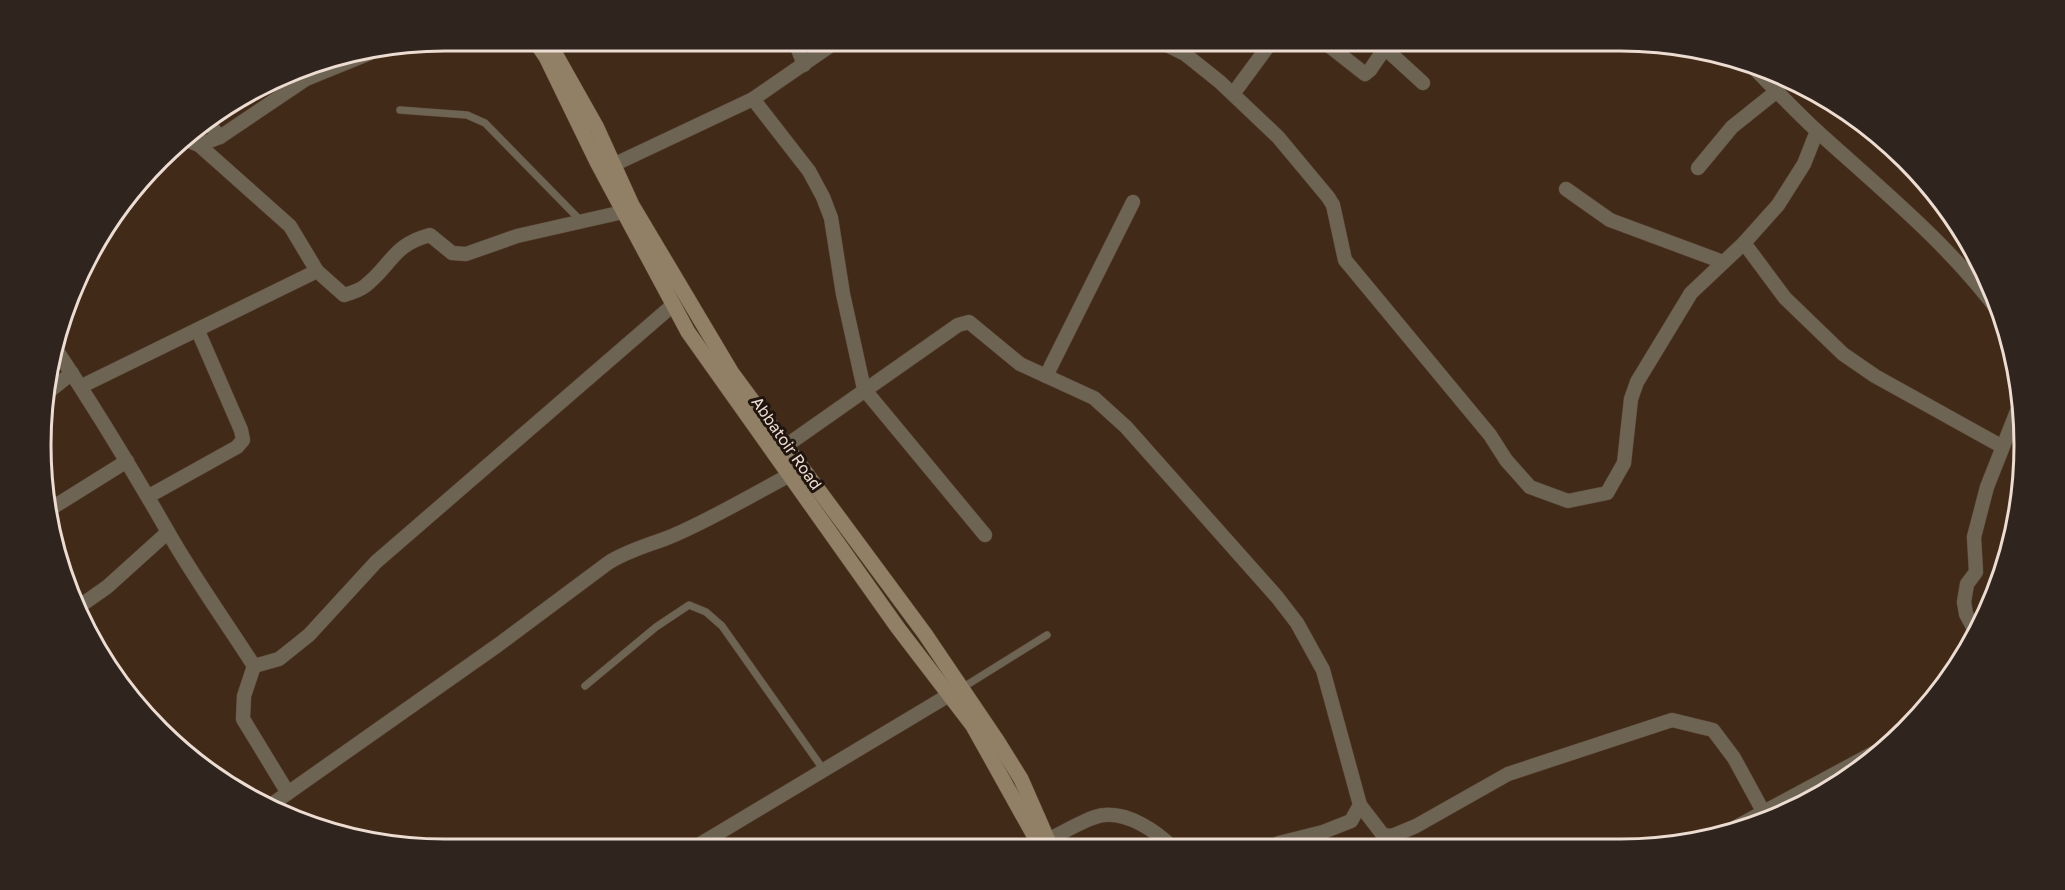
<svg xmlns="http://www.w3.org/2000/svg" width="2065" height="890" viewBox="0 0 2065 890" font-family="'Golos Text',sans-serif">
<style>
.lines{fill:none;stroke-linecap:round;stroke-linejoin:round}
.lane-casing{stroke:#5c4636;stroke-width:8}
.street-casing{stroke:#5c4636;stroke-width:15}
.secondary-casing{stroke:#5c4636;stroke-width:16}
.lane{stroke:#6e6453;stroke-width:7}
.street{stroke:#6e6453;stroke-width:14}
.secondary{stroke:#918066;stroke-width:15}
.labels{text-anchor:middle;stroke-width:6;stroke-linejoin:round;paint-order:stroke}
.street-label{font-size:16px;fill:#ecdcd2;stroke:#20150e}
.rim{fill:none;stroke:#ecdcd2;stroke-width:3}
</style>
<rect width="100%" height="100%" fill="#412a18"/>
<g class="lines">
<g class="lane-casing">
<g id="lane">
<polyline points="400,110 467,115 485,123 581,221"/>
<polyline points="585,686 656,627 689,605 706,612 722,626 823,769"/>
<polyline points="962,688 1047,635"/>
</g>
</g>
<g class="street-casing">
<g id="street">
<polyline points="795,41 804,65"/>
<polyline points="1159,41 1185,54 1220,82 1278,137 1328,197 1333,205 1345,260 1490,435 1506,460 1530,487 1568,501 1607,493 1624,463 1631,399 1637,382 1691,293 1744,243 1778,205 1804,164 1817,131"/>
<polyline points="1323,41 1365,74 1370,70 1383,51 1388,51 1423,83"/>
<path d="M1747,61C1771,85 1794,110 1818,132C1882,190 1951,246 2002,316"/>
<polyline points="1233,94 1272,41"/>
<polyline points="753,99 809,171 823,197 831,218 843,294 864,389 985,535"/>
<polyline points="206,121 220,137"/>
<path d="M182,138L199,145L290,226L317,271L344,295C351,293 360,290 365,286C392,265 392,245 430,235L452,253L466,254L517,236L623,212"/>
<polyline points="199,145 220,137 306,79 370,53"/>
<polyline points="613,165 753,99 837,41"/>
<polyline points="1698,168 1732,127 1777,91"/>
<polyline points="1566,189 1610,220 1723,262"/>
<polyline points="1744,243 1785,298 1843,354 1875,376 2001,446"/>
<path d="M55,348C95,408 132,469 168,532C194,578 226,622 254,666"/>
<polyline points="1046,376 1133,202"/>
<polyline points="82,386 317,271"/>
<polyline points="47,393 72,373"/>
<polyline points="787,445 958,325 969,322 1020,364 1094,398 1126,427 1277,597 1297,623 1323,670 1360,805 1383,835 1392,836 1416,826 1508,774 1672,720 1713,730 1734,758 1764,813"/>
<polyline points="149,496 237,447 243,440 241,430 198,331"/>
<polyline points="47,511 127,461"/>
<polyline points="77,608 107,587 168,532"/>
<polyline points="1975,631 1966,614 1964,602 1967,584 1976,572 1974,537 1987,487 2021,401"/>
<polyline points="254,666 279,659 309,635 376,562 673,305"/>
<polyline points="254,666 244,696 243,719 288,793"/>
<path d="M268,807L498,645L608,563C628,550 650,545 672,536C712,519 750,496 788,476"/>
<polyline points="1736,827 1892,743"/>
<path d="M1049,839C1063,833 1091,815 1105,815C1129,813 1156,831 1172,847"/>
<polyline points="1274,847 1279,843 1323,832 1351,821 1360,805"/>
<polyline points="692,849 949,695"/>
</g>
</g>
<g class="secondary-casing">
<g id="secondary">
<polyline points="535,41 546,57 597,162 688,332 898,628 973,726 1041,848"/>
<polyline points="548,41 597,128 632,205 732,373 925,634 998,742 1021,779 1050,845"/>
</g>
</g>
<use href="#lane" class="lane"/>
<use href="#street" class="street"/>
<use href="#secondary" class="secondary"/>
</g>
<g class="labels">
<g class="street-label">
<text transform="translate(787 443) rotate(55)" y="6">Abbatoir Road</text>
</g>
</g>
<path d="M0 0H2065V890H0ZM445 51H1620A394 394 0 0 1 2014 445V445A394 394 0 0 1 1620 839H445A394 394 0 0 1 51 445V445A394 394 0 0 1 445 51Z" fill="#30251e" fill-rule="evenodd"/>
<path class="rim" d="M445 51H1620A394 394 0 0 1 2014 445V445A394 394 0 0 1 1620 839H445A394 394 0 0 1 51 445V445A394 394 0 0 1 445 51Z"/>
</svg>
